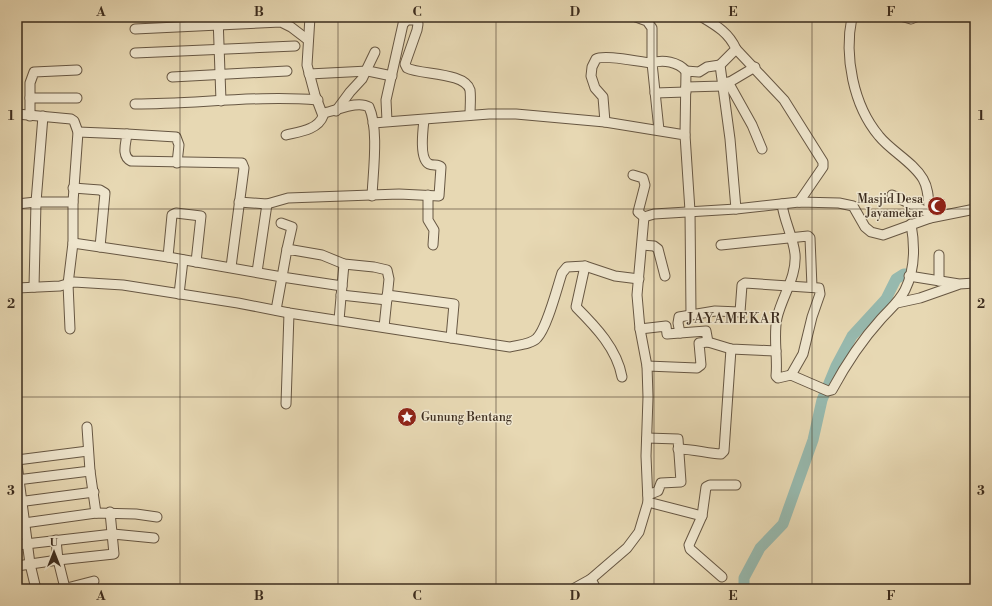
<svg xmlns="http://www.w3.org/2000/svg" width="992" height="606" viewBox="0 0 992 606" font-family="'Libre Bodoni',serif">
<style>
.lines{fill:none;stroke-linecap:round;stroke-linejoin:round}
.river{stroke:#97b9ae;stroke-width:11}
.minor-casing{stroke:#675743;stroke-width:11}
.minor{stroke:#efe6ce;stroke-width:9}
.grid{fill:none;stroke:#3c2c1e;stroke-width:1;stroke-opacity:0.55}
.labels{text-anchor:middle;stroke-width:3;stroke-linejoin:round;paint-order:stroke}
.poi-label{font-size:12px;fill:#3c2c1e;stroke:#efe6ce;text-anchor:end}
.quarter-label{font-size:14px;letter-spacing:1px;fill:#3c2c1e;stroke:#efe6ce}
.neatline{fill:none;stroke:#3c2c1e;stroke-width:1.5}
.grid-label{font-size:13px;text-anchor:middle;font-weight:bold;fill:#3c2c1e}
</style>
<rect width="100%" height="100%" fill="#e7d8b3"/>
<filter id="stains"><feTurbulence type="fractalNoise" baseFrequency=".005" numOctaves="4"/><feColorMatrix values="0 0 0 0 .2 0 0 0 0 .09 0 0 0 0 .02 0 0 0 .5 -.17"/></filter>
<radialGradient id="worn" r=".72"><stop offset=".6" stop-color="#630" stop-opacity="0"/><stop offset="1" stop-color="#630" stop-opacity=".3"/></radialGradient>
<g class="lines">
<polyline class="river" points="744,589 744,578 760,548 783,524 813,440 822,400 836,366 852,336 886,299 896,279 904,274 907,274"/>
<g class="minor-casing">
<g id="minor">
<polyline points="218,17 221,101"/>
<path d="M415,17L418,24L417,30L405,64L407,68C420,75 465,72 470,90C471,98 470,107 470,115"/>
<path d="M702,17C717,26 729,33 736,49L720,65"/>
<path d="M852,17C844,56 853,105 879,136C891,151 913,162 923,179C930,191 928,205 930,218"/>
<polyline points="904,17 911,19 916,17"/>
<polyline points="135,29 281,22 291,27 308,40"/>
<polyline points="736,49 784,100 823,162 823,167 799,202"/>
<polyline points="135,53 295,46"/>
<polyline points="309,74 368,71 392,76"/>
<polyline points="172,77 287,71"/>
<polyline points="728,82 752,125 762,149"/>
<polyline points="686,87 723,86 755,67"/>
<polyline points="655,93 686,92"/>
<polyline points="30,98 77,98"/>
<path d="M135,104C196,104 258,95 318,100"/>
<polyline points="336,111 350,92 362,79 375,52"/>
<path d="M323,113C337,111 357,100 369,107C379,129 373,172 372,196"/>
<polyline points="17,114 71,119 74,121 78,132 73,202 73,243 68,284 70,329"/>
<polyline points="30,116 30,83 34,72 77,70"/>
<polyline points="387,121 386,100 403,24 407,20 416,20"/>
<path d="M605,122L603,97L595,88L591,76L592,67L596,59C604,54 639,62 652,63V28L647,21L636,17"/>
<polyline points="373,123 489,114 516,114 605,122 685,135 690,211 691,314"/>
<path d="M659,130L652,63C663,59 678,62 686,71"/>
<path d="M78,132L127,134C126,143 121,156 131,161L242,163L244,168L231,267"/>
<polyline points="127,134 176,137 179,145 177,163"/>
<path d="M286,135C298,132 318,130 323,116L315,95L307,65L310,17"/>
<polyline points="685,135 686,71 699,72 707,67 720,65 730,139 736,209"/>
<polyline points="633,175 643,178 645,185 638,212 644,217"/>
<polyline points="73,188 100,190 105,193 100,247"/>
<polyline points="428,195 428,220 434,230 433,245"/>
<polyline points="892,195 929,213"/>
<path d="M239,202L267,204L288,198L399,194L439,196L441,167C438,164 433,166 429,164C419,159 423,129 424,120"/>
<polyline points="17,204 36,202 73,202"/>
<path d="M782,204C784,221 793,236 795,254C797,277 782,296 777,318C773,337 778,357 776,376L778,378L791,375L828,391L832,390C846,364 862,340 881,319C890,309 899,302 905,290C915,270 915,246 911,224"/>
<polyline points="644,217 654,214 736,209 799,202 839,203 853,206 865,227 871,232 883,235 930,218 975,209"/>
<polyline points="281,223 292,227 287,249"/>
<polyline points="73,243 168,257 282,277 276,310"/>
<polyline points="642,245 654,246 658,249 665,276"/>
<polyline points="721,245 808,236 810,238 812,287"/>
<polyline points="939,255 939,281"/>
<polyline points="168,257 172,215 176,213 201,216 196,262"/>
<path d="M585,266L576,307C596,327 617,349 622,377"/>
<polyline points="257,272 267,204"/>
<polyline points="909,276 959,284 975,283"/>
<polyline points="342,286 344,264"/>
<polyline points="34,287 36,202 43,116"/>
<path d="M17,288L60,286L74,282L123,285L238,303L289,313L510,347C518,345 532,344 537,338C547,328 557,288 562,273L567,267L585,266L615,276L639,279"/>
<polyline points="179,294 183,260"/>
<polyline points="341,295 387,300"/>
<polyline points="387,295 454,304 451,338"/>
<polyline points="897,303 920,298 957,285"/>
<polyline points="339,320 342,286 282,277 287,249 322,255 344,264 374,267 387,270 389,279 384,327"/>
<polyline points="640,329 666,326 667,334 706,331 708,342 731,349 776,351"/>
<polyline points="680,333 678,323 679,317 715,311 740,312 742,285 745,283 819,288 820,294 812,317 803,354 791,375"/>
<polyline points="647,366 697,368 701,365 699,343 708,342"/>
<polyline points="286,404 289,313"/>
<polyline points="647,438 678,439 681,482 661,483 658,491 648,495"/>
<path d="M678,449C693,449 706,453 721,454L724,451L731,349"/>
<polyline points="17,460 88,451"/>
<polyline points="17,464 30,564 36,589"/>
<polyline points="90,471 96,513"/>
<polyline points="17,480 90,471 87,427"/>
<polyline points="18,502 94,492"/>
<polyline points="648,502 702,516 689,545 690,549 722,577"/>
<polyline points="702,516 706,487 710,485 736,485"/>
<polyline points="17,524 96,513 136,514 157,517"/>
<polyline points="56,540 58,560 65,588"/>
<polyline points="17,545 113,534 154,538"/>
<polyline points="17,566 58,560 114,554 110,512"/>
<polyline points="591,579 596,589"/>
<polyline points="63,589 94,581"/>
<polyline points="573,589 591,579 627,548 639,532 648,502 646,456 648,397 647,366 640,329 637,295 644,217"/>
</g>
</g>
<use href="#minor" class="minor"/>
</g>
<path class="grid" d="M180,17V589M338,17V589M496,17V589M654,17V589M812,17V589M17,209H975M17,397H975"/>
<defs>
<g id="mosque-disc" transform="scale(1)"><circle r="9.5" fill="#8f2418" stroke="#efe6ce"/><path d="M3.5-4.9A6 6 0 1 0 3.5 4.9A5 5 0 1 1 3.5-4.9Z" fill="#fff"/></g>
<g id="sight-disc" transform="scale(1)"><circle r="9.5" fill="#8f2418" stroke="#efe6ce"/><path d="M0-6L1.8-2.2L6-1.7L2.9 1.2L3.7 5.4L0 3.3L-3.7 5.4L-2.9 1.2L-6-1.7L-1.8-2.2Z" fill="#fff"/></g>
</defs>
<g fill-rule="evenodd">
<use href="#mosque-disc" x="937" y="206"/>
<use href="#sight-disc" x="407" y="417"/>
</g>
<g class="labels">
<g class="poi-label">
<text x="923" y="203">Masjid Desa<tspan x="923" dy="14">Jayamekar</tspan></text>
<text x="421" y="421" text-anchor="start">Gunung Bentang</text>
</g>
<g class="quarter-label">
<text x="734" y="323">JAYAMEKAR</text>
</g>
</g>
<rect width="992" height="606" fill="none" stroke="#e7d8b3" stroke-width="44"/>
<g transform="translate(54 552)" stroke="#efe6ce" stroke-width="3" paint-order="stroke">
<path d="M0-3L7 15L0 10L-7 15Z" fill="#3c2c1e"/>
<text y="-6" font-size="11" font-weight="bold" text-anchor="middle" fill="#3c2c1e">U</text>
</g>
<rect x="22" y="22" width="948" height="562" class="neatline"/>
<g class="grid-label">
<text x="101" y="16">A</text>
<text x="259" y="16">B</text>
<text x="417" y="16">C</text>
<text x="575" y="16">D</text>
<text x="733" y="16">E</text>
<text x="891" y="16">F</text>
<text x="11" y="120">1</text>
<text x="981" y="120">1</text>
<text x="11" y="308">2</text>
<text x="981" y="308">2</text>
<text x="11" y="495">3</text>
<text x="981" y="495">3</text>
<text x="101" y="600">A</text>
<text x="259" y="600">B</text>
<text x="417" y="600">C</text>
<text x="575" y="600">D</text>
<text x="733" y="600">E</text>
<text x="891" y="600">F</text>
</g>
<rect width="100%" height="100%" filter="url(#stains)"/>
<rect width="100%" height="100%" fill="url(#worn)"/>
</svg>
